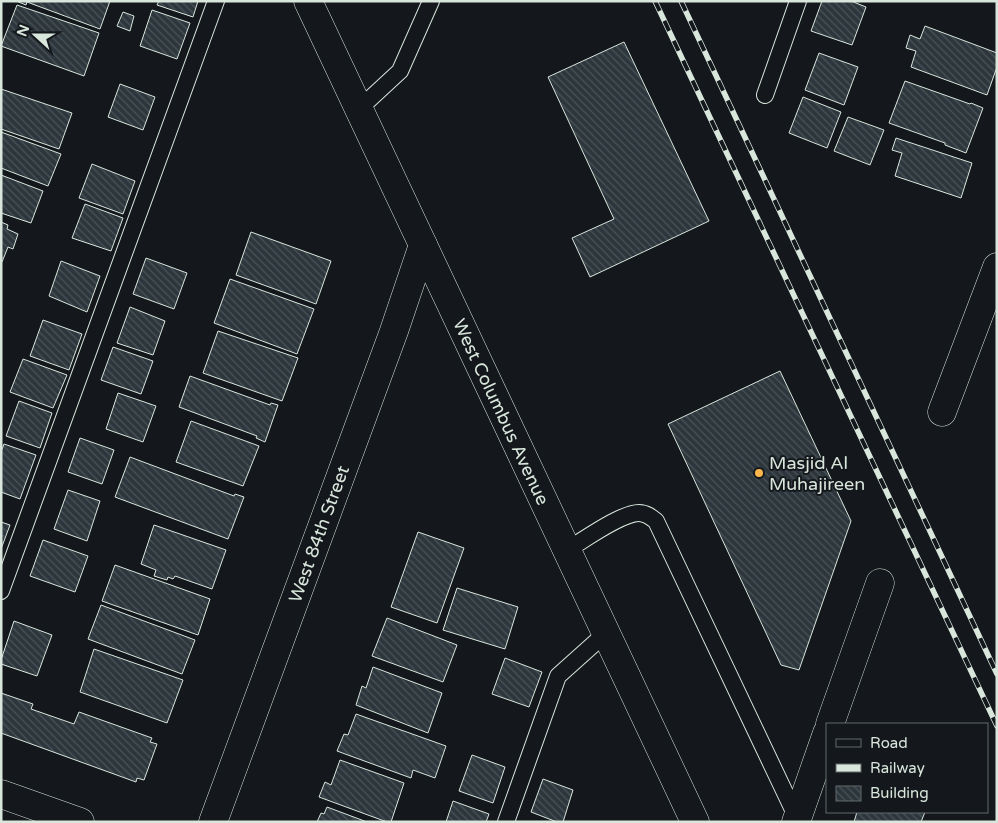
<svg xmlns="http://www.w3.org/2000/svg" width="998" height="823" viewBox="0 0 998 823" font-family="'Varela Round',sans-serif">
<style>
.building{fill:url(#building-back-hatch);stroke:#d8e6dc}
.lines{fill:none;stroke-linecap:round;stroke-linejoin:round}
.lane-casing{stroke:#d8e6dc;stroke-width:18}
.street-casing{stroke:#d8e6dc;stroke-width:29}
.secondary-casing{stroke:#d8e6dc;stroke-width:29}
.lane{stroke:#14181c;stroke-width:16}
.street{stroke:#14181c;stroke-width:28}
.secondary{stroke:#14181c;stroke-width:28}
.rail-casing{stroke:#d8e6dc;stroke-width:5.5}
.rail{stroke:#14181c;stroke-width:4;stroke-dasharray:11;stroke-linecap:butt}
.poi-dot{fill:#ffb74d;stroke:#14181c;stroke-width:2}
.labels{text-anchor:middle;stroke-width:4;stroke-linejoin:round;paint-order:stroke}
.street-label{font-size:18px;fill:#d8e6dc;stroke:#14181c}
.poi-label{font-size:18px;fill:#d8e6dc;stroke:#14181c;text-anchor:start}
</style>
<defs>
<pattern id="building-back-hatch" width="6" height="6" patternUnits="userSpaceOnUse" patternTransform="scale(1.25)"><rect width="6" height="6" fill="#2c363c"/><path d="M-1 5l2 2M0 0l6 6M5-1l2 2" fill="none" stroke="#4a5358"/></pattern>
</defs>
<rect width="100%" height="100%" fill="#14181c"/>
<g class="building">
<polygon points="16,1 110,1 100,29 27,2 26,5"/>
<polygon points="159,1 198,1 193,17 157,5"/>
<polygon points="822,1 851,1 866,7 852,45 811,31"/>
<polygon points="17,5 99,33 84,76 1,46"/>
<polygon points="152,10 190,23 177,59 140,46"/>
<polygon points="123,12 134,16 130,31 117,26"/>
<polygon points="925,26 997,53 997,67 987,95 911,67 916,51 906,48 910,35 920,39"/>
<polygon points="624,42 709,221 590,277 572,238 614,219 548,77"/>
<polygon points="819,53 858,67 844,105 805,90"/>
<polygon points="905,81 970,104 971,103 983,108 966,153 945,145 945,143 889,123"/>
<polygon points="120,84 155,97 143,130 108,117"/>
<polygon points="1,89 72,113 59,149 1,129"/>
<polygon points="803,97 841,112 827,148 789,133"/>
<polygon points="848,117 884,130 870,165 834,151"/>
<polygon points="1,132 61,154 48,186 1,168"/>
<polygon points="896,138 972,163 961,198 895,176 902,153 892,150"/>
<polygon points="92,164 135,181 123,214 79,198"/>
<polygon points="1,175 43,191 31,223 1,213"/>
<polygon points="85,204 123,218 111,251 72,238"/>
<polygon points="1,222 8,225 7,229 18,234 13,249 8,247 2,262 1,261"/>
<polygon points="251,232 331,261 316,304 236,275"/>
<polygon points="146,258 187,273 174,309 133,294"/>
<polygon points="61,261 100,276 87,312 49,296"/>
<polygon points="230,279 314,309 297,354 214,323"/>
<polygon points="130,307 165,321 153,355 117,343"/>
<polygon points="43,320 82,334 69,370 30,356"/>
<polygon points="218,331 298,358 282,401 203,373"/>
<polygon points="113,347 153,361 141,394 101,380"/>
<polygon points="23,359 67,375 53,408 10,392"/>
<polygon points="780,371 851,521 799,670 781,665 668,424"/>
<polygon points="190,376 270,405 271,403 278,405 265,442 256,438 257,436 179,407"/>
<polygon points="118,393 156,406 143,442 106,429"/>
<polygon points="19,401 52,413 40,448 6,436"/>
<polygon points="191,421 259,446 243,486 176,462"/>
<polygon points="80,438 114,450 102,484 68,472"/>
<polygon points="4,444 36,455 20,499 1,492 1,452"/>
<polygon points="130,457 234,496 235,494 244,497 228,539 115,497"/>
<polygon points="68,490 100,501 87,541 54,529"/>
<polygon points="1,522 10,525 1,549"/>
<polygon points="154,525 226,550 212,589 175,576 173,579 168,577 167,580 154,576 156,570 141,564"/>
<polygon points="418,532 464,548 437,623 391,607"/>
<polygon points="43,540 88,556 75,592 30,576"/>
<polygon points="115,565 210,599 198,635 102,601"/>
<polygon points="457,588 518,607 505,649 443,630"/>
<polygon points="101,605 195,640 182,674 88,639"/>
<polygon points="387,618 457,645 443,682 372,656"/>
<polygon points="14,621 52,635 37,676 1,664 1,660"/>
<polygon points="94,649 183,680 167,723 80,692"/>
<polygon points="505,658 542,672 529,707 492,694"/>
<polygon points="373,667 442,693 428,733 356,705 362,686 366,688"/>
<polygon points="1,693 33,704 31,709 74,724 79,712 152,738 150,742 157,744 144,780 137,778 136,782 1,733"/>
<polygon points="356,714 446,746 435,778 413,770 411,778 337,751 344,734 348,735"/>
<polygon points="472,755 505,767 493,803 459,791"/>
<polygon points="340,760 404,783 391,822 387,822 319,797 325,782 331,785"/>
<polygon points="543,779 573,790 563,822 557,822 531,812"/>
<polygon points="453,801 489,814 486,822 446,822"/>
<polygon points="327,807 367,822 317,822 321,813 324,814"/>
<polygon points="857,812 925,812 921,822 854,822"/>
</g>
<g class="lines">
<g class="lane-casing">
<g id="lane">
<polyline points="765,95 798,1"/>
<polyline points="359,109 400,71 431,1"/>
<path d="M567,550C584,540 621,513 639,513C646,513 651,517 656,521L797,818"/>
<polyline points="1,591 216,1"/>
<polyline points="506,822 558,676 606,633"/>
</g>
</g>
<g class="street-casing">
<g id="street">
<polyline points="942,412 997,267"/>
<polyline points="830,724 880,583"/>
<polyline points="1,794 80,822"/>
<polyline points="213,822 394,331 423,245"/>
<polyline points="796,822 827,733"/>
</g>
</g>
<g class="secondary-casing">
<polyline id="secondary" points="308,1 695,822"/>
</g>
<use href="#lane" class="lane"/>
<use href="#street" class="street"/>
<use href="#secondary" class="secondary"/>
<g class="rail-casing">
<g id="rail">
<polyline points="655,1 997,726"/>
<polyline points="681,1 997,674"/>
</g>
</g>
<use href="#rail" class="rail"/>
</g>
<circle class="poi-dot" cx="759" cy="473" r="5"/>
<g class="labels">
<g class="street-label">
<text transform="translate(501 412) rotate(65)" y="6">West Columbus Avenue</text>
<text transform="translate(319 534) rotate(-70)" y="6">West 84th Street</text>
</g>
<g class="poi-label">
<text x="769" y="469">Masjid Al<tspan x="769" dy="21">Muhajireen</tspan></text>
</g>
</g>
<rect width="998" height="823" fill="none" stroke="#d8e6dc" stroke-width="5"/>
<rect x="826" y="723" width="162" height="90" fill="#14181c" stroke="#626a69"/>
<rect x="836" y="739" width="25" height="8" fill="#14181c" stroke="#626a69"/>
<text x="870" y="748" font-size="15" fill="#d8e6dc">Road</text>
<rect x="836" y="764" width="25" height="8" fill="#d8e6dc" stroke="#626a69"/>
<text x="870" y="773" font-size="15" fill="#d8e6dc">Railway</text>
<rect x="836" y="786" width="25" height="15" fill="url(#building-back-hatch)" stroke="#626a69"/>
<text x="870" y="798" font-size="15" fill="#d8e6dc">Building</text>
<g transform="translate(35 35) rotate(291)" stroke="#14181c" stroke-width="4" paint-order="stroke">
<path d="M0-4L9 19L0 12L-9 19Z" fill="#d8e6dc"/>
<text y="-8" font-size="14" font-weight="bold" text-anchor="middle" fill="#d8e6dc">N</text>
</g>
</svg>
